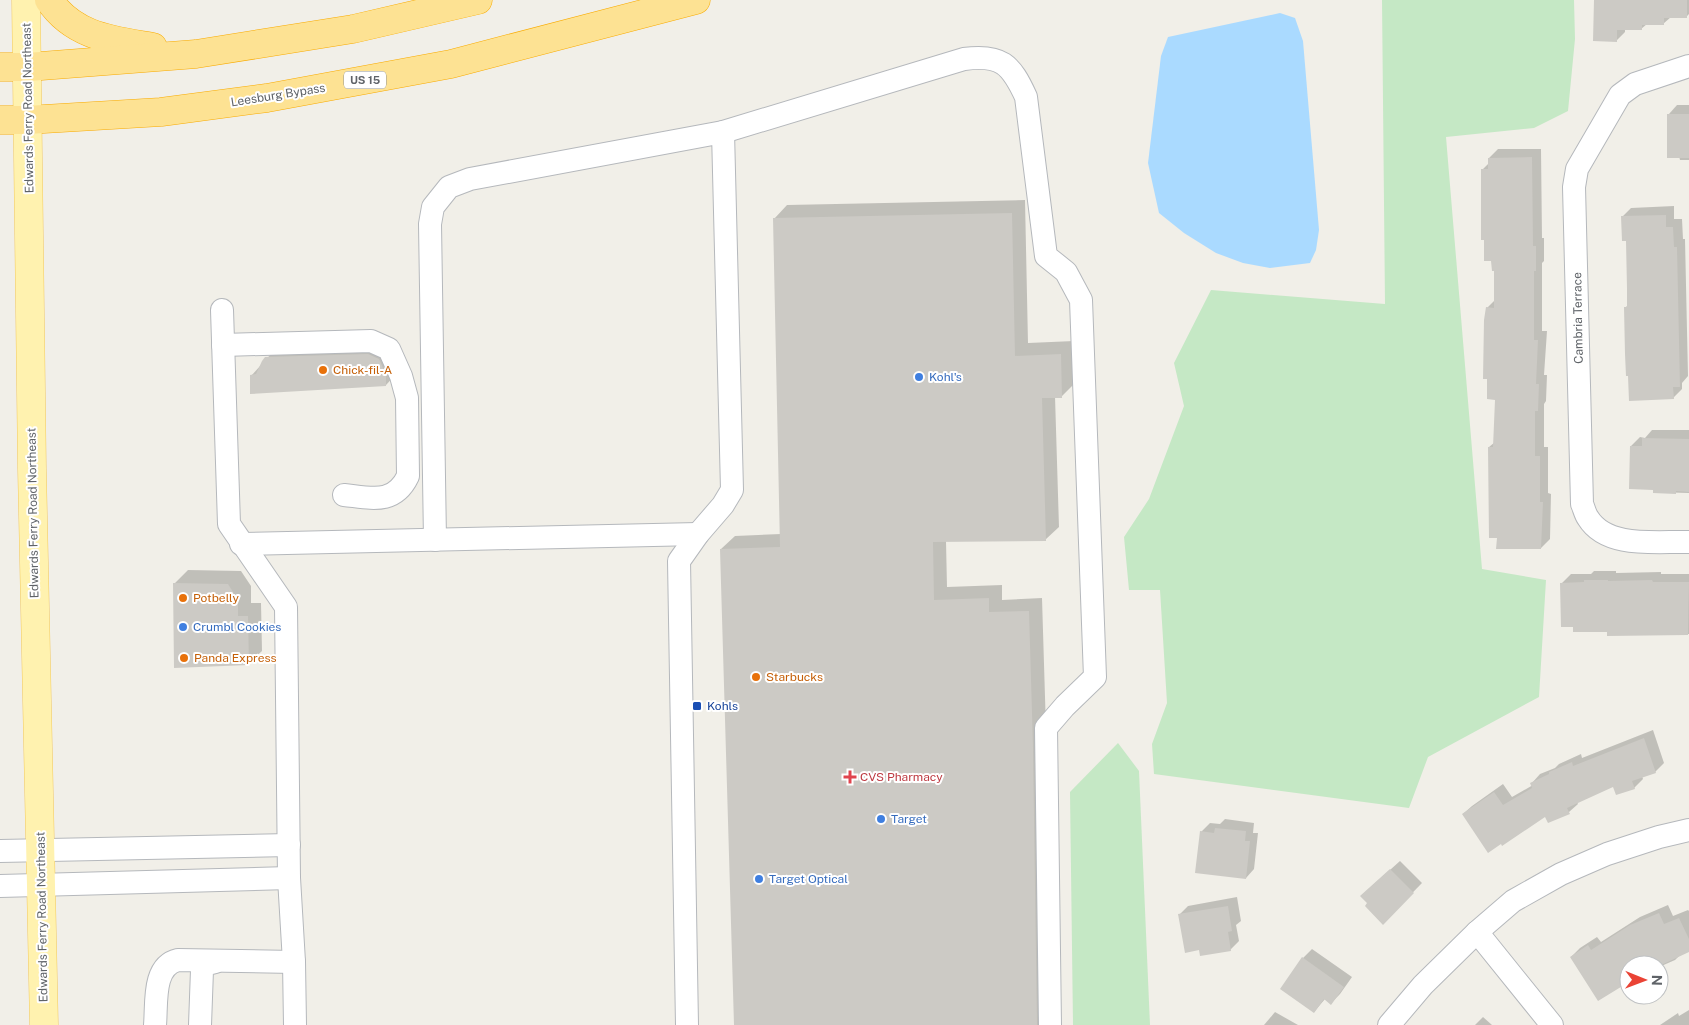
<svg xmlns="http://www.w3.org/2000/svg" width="1689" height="1025" viewBox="0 0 1689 1025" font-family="'Public Sans',sans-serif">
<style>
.green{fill:#c5e8c5}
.water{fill:#aadaff}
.shadow{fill:#0003}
.building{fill:#cccac5}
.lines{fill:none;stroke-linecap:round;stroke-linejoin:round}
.minor-casing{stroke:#b5b8bc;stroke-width:24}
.major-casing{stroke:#f2c960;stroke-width:29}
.highway-casing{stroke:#f9ab00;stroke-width:29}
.minor{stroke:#fff;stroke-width:22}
.major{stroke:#fff2af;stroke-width:28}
.highway{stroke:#fde293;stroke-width:28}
.food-dot{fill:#e8710a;stroke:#fff;stroke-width:2}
.shop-dot{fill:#3f7fe0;stroke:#fff;stroke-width:2}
.transit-dot{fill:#1a4fb4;stroke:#fff;stroke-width:2}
.health-dot{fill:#e0444e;stroke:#fff;stroke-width:2}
.labels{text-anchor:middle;stroke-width:4;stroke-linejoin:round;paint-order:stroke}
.shield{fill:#fff;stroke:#8f9295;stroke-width:1}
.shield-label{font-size:11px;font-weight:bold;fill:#5f6368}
.street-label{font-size:12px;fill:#5f6368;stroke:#fff}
.food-label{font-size:12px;fill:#c56008;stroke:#fff;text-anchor:start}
.shop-label{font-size:12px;fill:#366cbe;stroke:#fff;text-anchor:start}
.transit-label{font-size:12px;fill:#164399;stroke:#fff;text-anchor:start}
.health-label{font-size:12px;fill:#be3a42;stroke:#fff;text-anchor:start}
</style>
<rect width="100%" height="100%" fill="#f1efe8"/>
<g class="green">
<polygon points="1382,0 1574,0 1575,39 1568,111 1534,128 1446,137 1482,569 1546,580 1539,697 1428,757 1409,808 1154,774 1152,744 1167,703 1160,590 1129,590 1124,537 1149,499 1184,406 1174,363 1211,290 1385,304"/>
<polygon points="1118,743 1139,771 1150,1025 1073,1025 1070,792"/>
</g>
<polygon class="water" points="1280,13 1295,18 1303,41 1319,230 1316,250 1310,263 1270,268 1243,263 1216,253 1184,233 1159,213 1148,163 1161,56 1168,37"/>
<g class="shadow">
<polygon points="1595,0 1689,0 1689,14 1686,17 1671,17 1663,24 1647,24 1641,29 1625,29 1625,32 1616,41"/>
<polygon points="1677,105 1689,105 1689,160 1680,160 1669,114"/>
<polygon points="1498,149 1541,149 1542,238 1544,238 1544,261 1542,263 1542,331 1547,331 1544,375 1547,375 1546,401 1544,404 1544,447 1548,447 1548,493 1551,494 1550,539 1541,548 1498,537 1489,447 1495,442 1497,399 1487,308 1495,300 1495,270 1482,170 1489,163 1489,158"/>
<polygon points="1025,200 1028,343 1074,341 1075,383 1062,396 1055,396 1059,527 1045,540 946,541 947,587 1002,585 1002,600 1042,598 1055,1025 735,1025 721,549 735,536 781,534 774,219 787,205"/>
<polygon points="1674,206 1674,219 1682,219 1683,239 1685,239 1688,376 1682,383 1682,389 1673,398 1626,307 1628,305 1627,239 1622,217 1631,208"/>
<polygon points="382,341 399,371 386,385 251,376 280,344"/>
<polygon points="1652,430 1689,430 1689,493 1654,492 1631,446 1640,437 1645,438"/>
<polygon points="188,570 241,571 251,586 251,603 261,603 262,651 248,664 174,584"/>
<polygon points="1594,571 1616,571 1616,573 1661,572 1661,574 1689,574 1689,634 1608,634 1608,631 1562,583 1571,574 1591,574"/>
<polygon points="1653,730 1664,763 1655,772 1642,776 1643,779 1634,788 1614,785 1577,802 1578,804 1569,812 1546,815 1463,814 1472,806 1503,784 1512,797 1533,785 1532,783 1540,774 1555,768 1559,764 1581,754 1582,758"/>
<polygon points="1225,819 1254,823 1253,833 1258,833 1254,869 1246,878 1201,832 1210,823 1220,824"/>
<polygon points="1400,861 1422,883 1383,923 1371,887"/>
<polygon points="1237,897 1241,921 1236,925 1239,941 1230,950 1200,949 1179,915 1188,906"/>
<polygon points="1668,905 1673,916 1688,910 1689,911 1689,951 1680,955 1675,960 1659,967 1659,965 1656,965 1655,963 1652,965 1629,965 1629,980 1571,957 1580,948 1597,937 1601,942 1640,917"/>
<polygon points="1312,949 1352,977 1340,994 1331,1003 1325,999 1314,1012 1303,958"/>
<polygon points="1689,1010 1689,1025 1660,1025 1678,1013 1679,1016"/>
<polygon points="1275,1012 1298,1025 1264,1025"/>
<polygon points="1483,1017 1492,1025 1475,1025"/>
</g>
<g class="building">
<polygon points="1594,0 1687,0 1687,18 1664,18 1664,25 1642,25 1642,30 1617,30 1617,42 1593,41"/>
<rect x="1667" y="114" width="22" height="44"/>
<polygon points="1532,157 1533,246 1536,246 1536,271 1534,271 1534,340 1538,340 1536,384 1539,384 1538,411 1535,411 1535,456 1540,456 1540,502 1543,502 1541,549 1496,549 1497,538 1489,538 1488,447 1493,447 1495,400 1487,399 1487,379 1483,379 1484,320 1486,307 1494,308 1494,271 1492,271 1491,261 1484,261 1484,240 1481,240 1481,169 1488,169 1488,158"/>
<polygon points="1012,213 1015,356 1061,354 1062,398 1042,398 1046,541 933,542 934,600 989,598 989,612 1029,611 1033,747 1037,1025 734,1025 720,549 780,547 773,218"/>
<polygon points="1666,215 1666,227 1673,227 1674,247 1677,247 1680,387 1673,387 1674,399 1629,401 1628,376 1626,376 1625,354 1624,307 1627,307 1627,288 1626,241 1622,241 1621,216"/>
<polygon points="368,354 379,359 386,375 386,386 250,394 250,375 256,374 262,361 265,357"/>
<polygon points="1642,438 1689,439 1689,492 1676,491 1676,494 1653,493 1653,490 1629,489 1630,446 1642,446"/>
<polygon points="1584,580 1608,580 1608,581 1652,580 1653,582 1689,582 1688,635 1607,636 1607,632 1573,632 1573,627 1561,627 1560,583 1584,582"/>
<polygon points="173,583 228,584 238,600 238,616 248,616 249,665 174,668"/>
<polygon points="1644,738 1656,773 1632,781 1635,789 1616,795 1613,787 1567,808 1570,814 1548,823 1545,817 1502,846 1501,844 1488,853 1462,814 1494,792 1503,805 1532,788 1530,783 1549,774 1549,772 1572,762 1573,766"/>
<polygon points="1215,828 1246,831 1245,841 1250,841 1246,879 1195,873 1200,831 1214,833"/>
<polygon points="1390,869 1414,893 1383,925 1365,906 1367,903 1360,896"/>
<polygon points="1228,906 1232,931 1228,932 1231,951 1200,956 1199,950 1185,953 1178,914"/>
<polygon points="1659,913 1664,924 1679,918 1689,939 1689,952 1659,966 1659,962 1654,965 1629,965 1629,982 1598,1001 1570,957 1588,945 1591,950 1630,925"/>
<polygon points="1302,957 1344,987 1331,1005 1324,999 1314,1013 1280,989"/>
</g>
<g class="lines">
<g class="minor-casing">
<g id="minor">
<path d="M1689,66L1635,84L1620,95L1577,169L1574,187L1582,504C1584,508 1585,514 1588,518C1607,549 1657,541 1689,542"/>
<path d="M723,132L964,59C1001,54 1011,64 1026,97L1046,256L1066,272L1081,300L1095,677L1065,706L1046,728L1050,1025"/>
<polyline points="222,310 229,524 286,607 289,878 294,962 295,1025"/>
<path d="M223,345L371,341L389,349L401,376L407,398L408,476C394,505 372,498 344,495"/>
<polyline points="435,540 430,224 433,207 449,187 470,179 723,132 732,490 723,505 698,534 679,561 687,1025"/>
<polyline points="241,544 698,534"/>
<polyline points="0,851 289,845"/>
<polyline points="0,886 289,878"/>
<polyline points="1477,932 1552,1025"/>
<path d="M155,1025C157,1004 152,966 178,960L294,962"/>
<polyline points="200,1025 202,970 207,964 215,962"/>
<polyline points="1389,1025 1423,985 1477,932 1513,901 1561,874 1607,854 1659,837 1689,830"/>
</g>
</g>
<g class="major-casing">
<polyline id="major" points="26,0 32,469 44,1025"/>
</g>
<g class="highway-casing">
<g id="highway">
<path d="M49,0C74,37 113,40 153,47"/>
<polyline points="0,67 28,67 196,54 353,29 478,0"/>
<polyline points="0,120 27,120 161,112 267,98 451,64 696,0"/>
</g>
</g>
<use href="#minor" class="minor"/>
<use href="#major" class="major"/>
<use href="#highway" class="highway"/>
</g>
<g class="food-dot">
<circle cx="323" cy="370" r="5"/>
<circle cx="183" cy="598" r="5"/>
<circle cx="184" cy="658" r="5"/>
<circle cx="756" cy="677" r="5"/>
</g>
<g class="shop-dot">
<circle cx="919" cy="377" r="5"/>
<circle cx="183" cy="627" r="5"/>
<circle cx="881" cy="819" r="5"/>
<circle cx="759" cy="879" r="5"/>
</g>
<rect class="transit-dot" x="692" y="701" width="10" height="10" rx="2.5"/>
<path class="health-dot" d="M847.5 769.5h5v5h5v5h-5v5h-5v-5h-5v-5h5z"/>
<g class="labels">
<rect class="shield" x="344" y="71.5" width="42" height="17" rx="4"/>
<g class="shield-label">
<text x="365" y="84">US 15</text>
</g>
<g class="street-label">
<text transform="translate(278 95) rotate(-9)" y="4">Leesburg Bypass</text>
<text transform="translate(28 108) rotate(-91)" y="4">Edwards Ferry Road Northeast</text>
<text transform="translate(1578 318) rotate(-91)" y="4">Cambria Terrace</text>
<text transform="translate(33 513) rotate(-91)" y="4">Edwards Ferry Road Northeast</text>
<text transform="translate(42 917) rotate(-91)" y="4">Edwards Ferry Road Northeast</text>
</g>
<g class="food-label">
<text x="333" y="374">Chick-fil-A</text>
<text x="193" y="602">Potbelly</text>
<text x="194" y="662">Panda Express</text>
<text x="766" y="681">Starbucks</text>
</g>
<g class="shop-label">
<text x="929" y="381">Kohl's</text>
<text x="193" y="631">Crumbl Cookies</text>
<text x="891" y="823">Target</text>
<text x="769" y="883">Target Optical</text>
</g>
<g class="transit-label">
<text x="707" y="710">Kohls</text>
</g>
<g class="health-label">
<text x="860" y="781">CVS Pharmacy</text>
</g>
</g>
<g transform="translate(1644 980) rotate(91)"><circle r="24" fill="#ffffff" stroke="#bfc1c3"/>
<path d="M0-4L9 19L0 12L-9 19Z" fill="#ea4335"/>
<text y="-8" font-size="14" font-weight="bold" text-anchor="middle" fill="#5f6368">N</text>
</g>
</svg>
